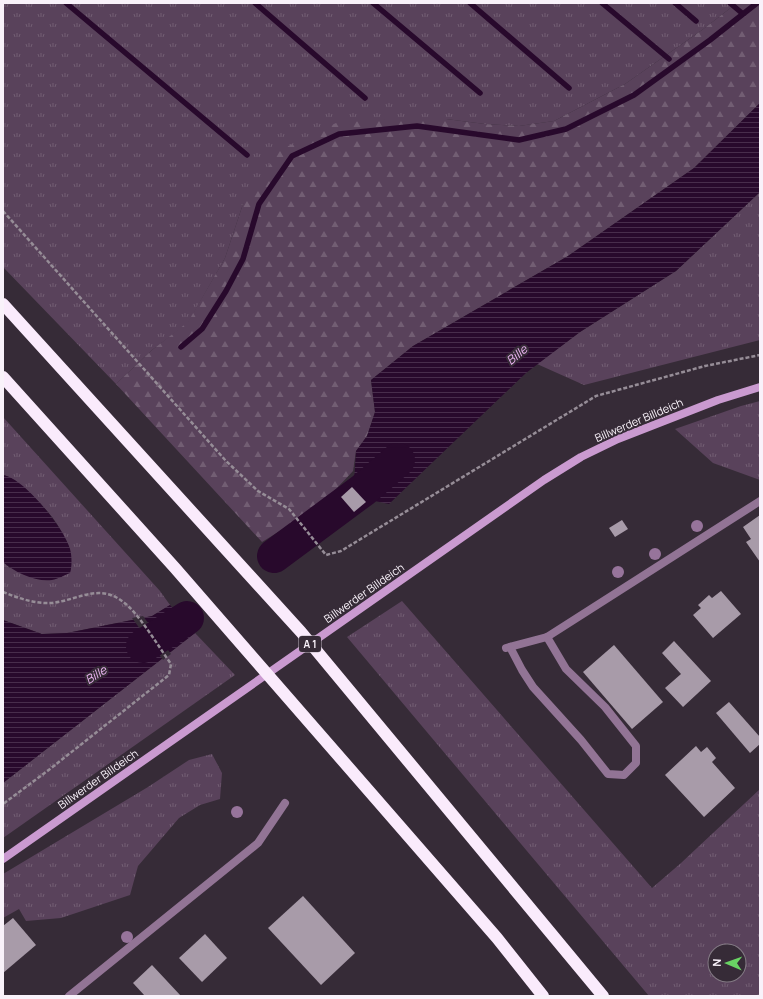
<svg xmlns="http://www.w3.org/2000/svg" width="763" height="999" viewBox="0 0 763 999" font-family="Manrope,sans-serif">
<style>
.grass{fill:url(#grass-tufts);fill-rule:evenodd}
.forest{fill:url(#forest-firs)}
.water{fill:url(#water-rules)}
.pier{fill:#362b37}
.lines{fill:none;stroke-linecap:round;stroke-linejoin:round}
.stream{stroke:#28092c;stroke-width:5.5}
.river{stroke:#28092c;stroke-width:34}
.building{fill:#a89ba9}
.path{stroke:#968d97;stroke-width:2.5;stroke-dasharray:4 2;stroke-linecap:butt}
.lane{stroke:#927495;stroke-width:8}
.street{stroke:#927495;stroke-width:8}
.secondary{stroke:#ca9ad0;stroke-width:8}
.highway{stroke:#faebfc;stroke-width:12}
.tree{fill:#97749b}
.labels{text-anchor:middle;stroke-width:4;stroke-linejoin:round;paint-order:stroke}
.shield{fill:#362b37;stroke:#beb6c0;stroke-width:1}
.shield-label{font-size:10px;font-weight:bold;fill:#f9f2fa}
.street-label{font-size:11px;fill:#f9f2fa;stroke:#362b37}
.water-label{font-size:12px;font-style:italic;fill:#ebb4f2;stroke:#362b37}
</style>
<defs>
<pattern id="grass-tufts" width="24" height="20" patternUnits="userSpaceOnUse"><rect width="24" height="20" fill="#59425b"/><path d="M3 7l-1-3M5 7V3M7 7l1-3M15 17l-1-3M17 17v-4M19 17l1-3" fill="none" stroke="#725e73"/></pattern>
<pattern id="forest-firs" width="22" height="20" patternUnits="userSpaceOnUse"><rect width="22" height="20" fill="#59425b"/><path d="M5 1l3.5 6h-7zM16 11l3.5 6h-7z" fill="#725e73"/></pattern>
<pattern id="water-rules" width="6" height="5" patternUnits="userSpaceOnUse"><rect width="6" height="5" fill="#28092c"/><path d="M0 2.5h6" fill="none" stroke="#482d4c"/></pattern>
</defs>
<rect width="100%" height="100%" fill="#362b37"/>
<g class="grass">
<polygon points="3,3 737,3 702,30 625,84 554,121 519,126 485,124 446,119 385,119 243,204 225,258 188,323 152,350 116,384 3,267"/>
<polygon points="760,192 760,340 584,385 537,364 580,332 676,271"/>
<polygon points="760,401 760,480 713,463 675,429 741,406"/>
<path d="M3,417L160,591L170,605L152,616L67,633L42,634L3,620V562L10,568L70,549C66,541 62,532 57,524C49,511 18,478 3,475Z"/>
<path d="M402,601L652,888L681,863L760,789V996H649L347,637ZM715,951H739V975H715Z"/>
<polygon points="195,633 235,675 3,838 3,783"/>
<polygon points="212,754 222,773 220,799 200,805 179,818 138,866 130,895 61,918 26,921 19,909 3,918 3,874 148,787 189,760"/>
</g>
<polygon class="forest" points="737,3 760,3 760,103 694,168 568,256 413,346 371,380 375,412 367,436 356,451 353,471 320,506 262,542 116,384 152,350 188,322 225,258 243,204 280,150 336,123 385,119 446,119 485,124 519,126 554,121 625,84 702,30"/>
<g class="water">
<polygon points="760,103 760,192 676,271 580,332 526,373 389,504 370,500 363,490 354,482 356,451 367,436 375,412 371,380 413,346 568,256 694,168"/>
<path d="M3,475C24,478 64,528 70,549C72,556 72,567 70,573C65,575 58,579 52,580C35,582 16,573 3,562Z"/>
<polygon points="170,605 195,633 3,783 3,620 42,634 67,633 152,616"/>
</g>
<polygon class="pier" points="143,616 171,654 163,660 132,618"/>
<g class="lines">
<g class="stream">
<polyline points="66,3 247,155"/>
<polyline points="255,3 365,98"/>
<polyline points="373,3 480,93"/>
<polyline points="470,3 569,88"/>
<polyline points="602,3 669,59"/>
<polyline points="675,3 696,21"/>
<polyline points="730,3 743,14"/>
<polyline points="181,347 202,329 226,291 243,259 259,204 292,156 339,134 417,126 519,140 566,129 634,95 710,40 757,3"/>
</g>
<g class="river">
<polyline points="274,556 363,490 398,460"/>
<polyline points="143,646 187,618"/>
</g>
</g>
<g class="building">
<polygon points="352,487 366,502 354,512 341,497"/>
<polygon points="760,515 760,562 746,542 751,539 743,527"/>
<polygon points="622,520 628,529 615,537 609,528"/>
<polygon points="721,591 741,614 713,638 693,615 701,608 698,605 709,595 712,598"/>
<polygon points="674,641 711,681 683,707 665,688 681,674 662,653"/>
<polygon points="614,645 663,702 632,729 583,672"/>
<polygon points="729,702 760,737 760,744 750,753 716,713"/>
<polygon points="696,746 701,752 707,747 716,758 712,762 735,788 704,817 665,775"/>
<polygon points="303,896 355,953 321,985 268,928"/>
<polygon points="13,918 36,945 3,973 3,926"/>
<polygon points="205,934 227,958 202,982 179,958"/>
<polygon points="152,965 181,996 145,996 133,983"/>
</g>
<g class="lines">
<g class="path">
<polyline points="3,211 226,461 258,491 289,509 326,555 341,551 364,537 596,396 705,366 760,355"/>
<path d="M3,592C18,598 35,604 51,603C76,601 98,583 122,601C139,613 158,646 171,664L169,675L50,769L3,804"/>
</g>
<polyline class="lane" points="510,647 522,670 533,687 581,740 608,774 624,775 636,763 636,746 605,707 566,669 547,637"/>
<g class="street">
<polyline points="506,648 547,637 760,501"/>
<polyline points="69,996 258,843 285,803"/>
</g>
<polyline class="secondary" points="3,859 544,480 581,457 618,439 718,400 760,387"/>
<g class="highway">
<polyline points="3,304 301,632 603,996"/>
<polyline points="3,377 175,568 497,938 543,996"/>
</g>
</g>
<g class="tree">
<circle cx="697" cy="526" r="6"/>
<circle cx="655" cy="554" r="6"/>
<circle cx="618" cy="572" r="6"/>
<circle cx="237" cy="812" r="6"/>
<circle cx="127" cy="937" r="6"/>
</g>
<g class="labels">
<rect class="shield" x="299" y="636" width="22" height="16" rx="3"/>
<g class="shield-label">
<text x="310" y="648">A 1</text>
</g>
<g class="street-label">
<text transform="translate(639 420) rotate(-23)" y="4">Billwerder Billdeich</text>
<text transform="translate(364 593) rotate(-35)" y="4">Billwerder Billdeich</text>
<text transform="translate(98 779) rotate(-35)" y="4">Billwerder Billdeich</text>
</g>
<g class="water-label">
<text transform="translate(517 355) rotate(-40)" y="4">Bille</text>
<text transform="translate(96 675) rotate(-32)" y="4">Bille</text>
</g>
</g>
<rect width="763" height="999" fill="none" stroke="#f9f2fa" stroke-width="8"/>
<g transform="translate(727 963) rotate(272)"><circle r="19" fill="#362b37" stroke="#847b85"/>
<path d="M0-3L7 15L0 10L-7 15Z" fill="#69d464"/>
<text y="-6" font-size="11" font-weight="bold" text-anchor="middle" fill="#f9f2fa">N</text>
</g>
</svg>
